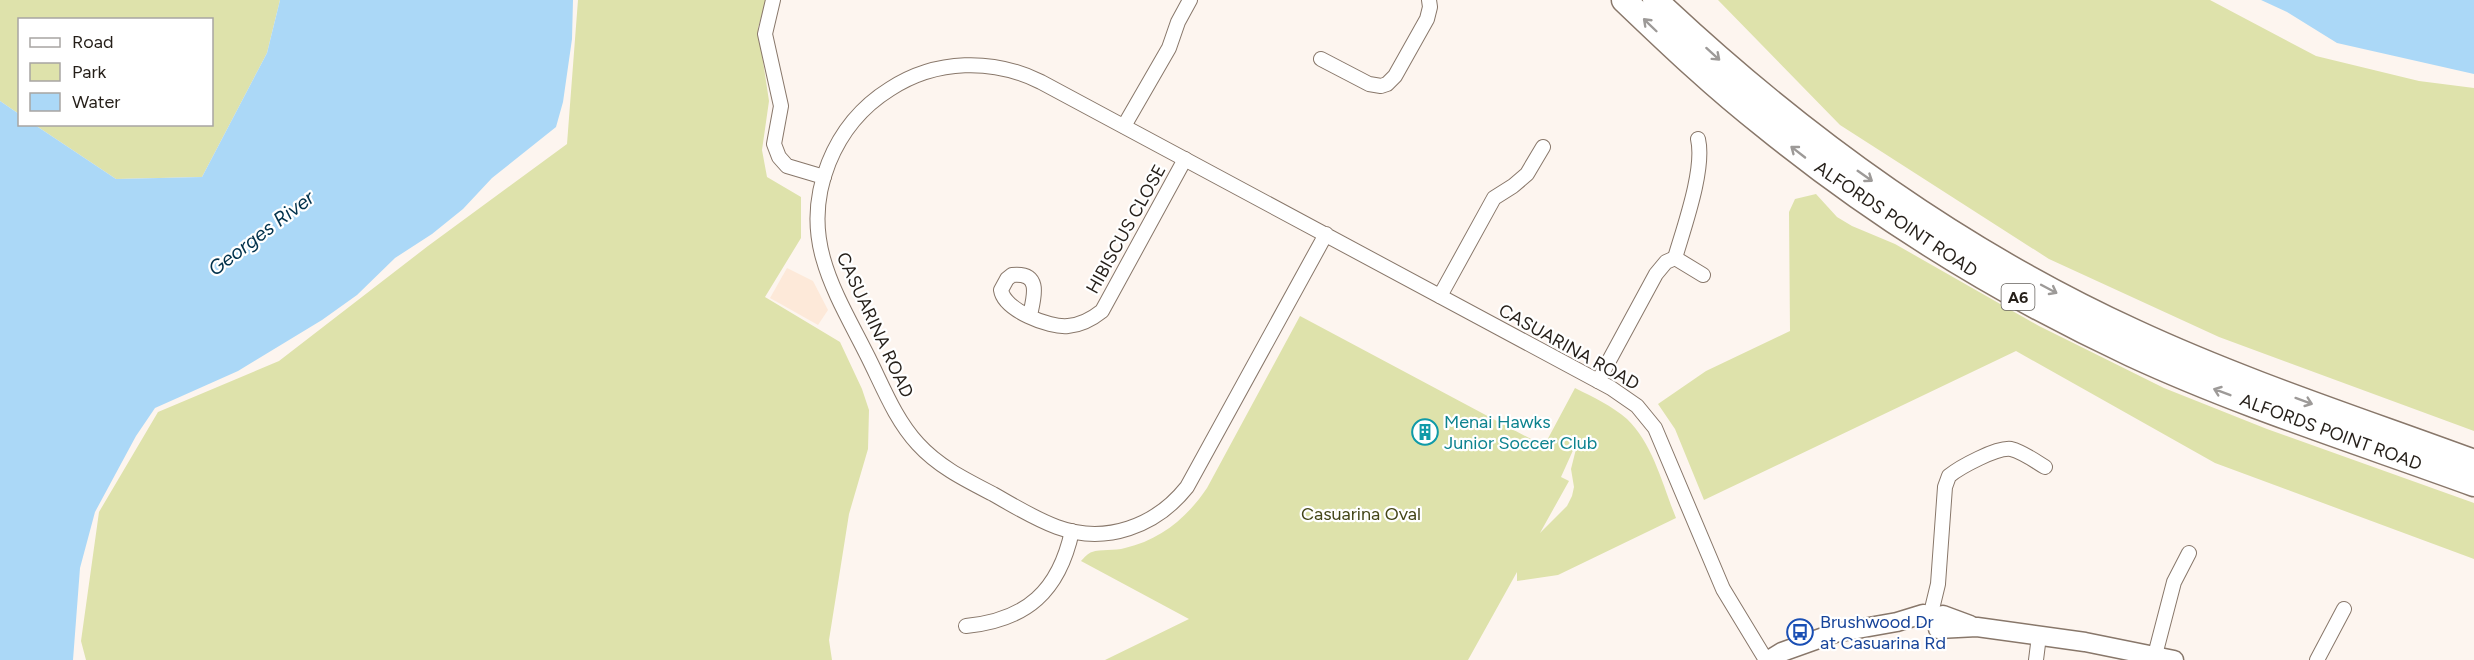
<svg xmlns="http://www.w3.org/2000/svg" width="2474" height="660" viewBox="0 0 2474 660" font-family="Figtree,sans-serif">
<style>
.built{fill:#fde9d9}
.green{fill:#dee2ab;fill-rule:evenodd}
.water{fill:#abd8f7}
.lines{fill:none;stroke-linecap:round;stroke-linejoin:round}
.street-casing{stroke:#88776a;stroke-width:16}
.secondary-casing{stroke:#88776a;stroke-width:21}
.highway-casing{stroke:#88776a;stroke-width:27}
.street{stroke:#fff;stroke-width:14}
.secondary{stroke:#fff;stroke-width:18}
.highway{stroke:#fff;stroke-width:24}
.oneway{stroke:#9d9a98}
.labels{text-anchor:middle;stroke-width:4.5;stroke-linejoin:round;paint-order:stroke}
.shield{fill:#fff;stroke:#66625e;stroke-width:1.5}
.shield-label{font-size:16px;font-weight:bold;fill:#251f19}
.street-label{font-size:18px;fill:#251f19;stroke:#fff}
.culture-label{font-size:18px;fill:#0d838f;stroke:#fff;text-anchor:start}
.park-label{font-size:18px;fill:#444618;stroke:#fff}
.transit-label{font-size:18px;fill:#164399;stroke:#fff;text-anchor:start}
.water-label{font-size:20px;font-style:italic;fill:#02324c;stroke:#fff}
</style>
<rect width="100%" height="100%" fill="#fdf5ef"/>
<polygon class="built" points="787,268 813,281 828,310 818,325 770,298"/>
<g class="green">
<polygon points="0,0 280,0 267,53 202,177 116,179 35,125 212,124 212,20 20,20 19,114 0,101"/>
<polygon points="578,0 766,0 758,28 769,101 762,150 767,177 801,197 801,238 765,297 840,342 862,389 869,410 868,449 849,514 829,640 832,660 86,660 81,641 99,512 158,412 279,361 428,246 567,144"/>
<polygon points="1718,0 2210,0 2316,56 2419,81 2474,88 2474,431 2219,337 2049,259 1840,125"/>
<polygon points="1816,194 1837,217 1852,226 1895,244 2039,326 2164,388 2267,429 2474,503 2474,559 2215,463 2016,351 1704,500 1675,429 1658,404 1706,371 1790,331 1789,212 1795,199"/>
<path d="M1300,316L1544,446L1575,388C1593,397 1612,406 1627,419C1653,444 1663,486 1676,518L1558,575L1517,581V572L1468,660H1105L1189,619L1081,561C1084,558 1088,553 1092,552C1100,549 1115,551 1125,548C1160,540 1187,518 1207,488ZM1579,437L1571,469L1574,487L1572,496L1567,506L1540,533L1569,481L1561,477Z"/>
</g>
<g class="water">
<polygon points="280,0 573,0 572,39 563,102 556,127 492,178 463,209 432,234 395,258 357,295 322,320 238,371 155,408 136,436 95,512 80,568 73,660 0,660 0,101 19,114 20,124 35,125 116,179 202,177 267,53"/>
<polygon points="2261,0 2474,0 2474,74 2337,43 2287,12"/>
</g>
<g class="lines">
<g class="street-casing">
<g id="street">
<polyline points="773,0 765,34 781,106 774,144 779,157 787,166 824,177"/>
<polyline points="1321,59 1369,84 1381,86 1387,84 1395,76 1427,19 1430,7 1429,0"/>
<polyline points="1124,126 1169,48 1178,22 1190,0"/>
<path d="M1326,234L1187,487C1156,526 1106,545 1057,527C1035,519 1014,506 993,494C966,480 939,467 918,444C894,418 882,384 866,353C851,323 832,291 823,258C805,194 834,124 890,89C936,59 993,58 1041,82L1611,388L1637,406L1655,428L1723,589L1766,660"/>
<path d="M1675,258C1684,227 1705,169 1698,139"/>
<polyline points="1675,258 1703,275"/>
<polyline points="1440,296 1494,198 1513,186 1527,174 1543,147"/>
<path d="M1030,315C1034,297 1042,272 1012,275L1007,279L1001,290C1004,310 1049,328 1068,326C1081,325 1092,319 1102,311L1185,159"/>
<polyline points="1598,381 1656,274 1666,262 1675,258"/>
<path d="M1931,613L1938,584L1945,487L1949,476C1960,467 1997,447 2011,449C2023,452 2035,461 2045,467"/>
<path d="M966,626C1027,620 1059,591 1072,531"/>
<polyline points="2155,655 2174,582 2189,553"/>
<polyline points="2036,660 2039,636"/>
<polyline points="2317,660 2344,609"/>
</g>
</g>
<g class="secondary-casing">
<g id="secondary">
<polyline points="1943,615 1970,625"/>
<polyline points="1938,629 1977,627 2085,642 2174,660"/>
<polyline points="1769,660 1782,652 1835,633 1897,622 1923,614 1929,615"/>
</g>
</g>
<g class="highway-casing">
<g id="highway">
<path d="M1624,0C1670,44 1715,87 1765,126C1877,217 2000,293 2131,354C2241,405 2359,442 2474,484"/>
<path d="M1655,0C1798,135 1956,250 2135,332C2245,383 2360,420 2474,462"/>
</g>
</g>
<use href="#street" class="street"/>
<use href="#secondary" class="secondary"/>
<use href="#highway" class="highway"/>
</g>
<defs><path id="oneway-shaft" d="M-6 0H5M1.5-3L5.5 0L1.5 3" fill="none" stroke-width="1.6" stroke-linecap="round" stroke-linejoin="round" transform="scale(1.5)"/></defs>
<g class="oneway">
<use href="#oneway-shaft" transform="translate(1650 25) rotate(-136)"/>
<use href="#oneway-shaft" transform="translate(1713 54) rotate(42)"/>
<use href="#oneway-shaft" transform="translate(1798 152) rotate(-142)"/>
<use href="#oneway-shaft" transform="translate(1865 176) rotate(35)"/>
<use href="#oneway-shaft" transform="translate(2049 289) rotate(28)"/>
<use href="#oneway-shaft" transform="translate(2222 392) rotate(-159)"/>
<use href="#oneway-shaft" transform="translate(2304 401) rotate(20)"/>
</g>
<defs>
<g id="building-ring" transform="scale(1.35)"><circle r="9.5" fill="#fff" stroke="#0f9aa8" stroke-width="1.5"/><path d="M-4-6H4V6H1V3H-1V6H-4ZM-2.5-4.3h1.7v1.8h-1.7ZM.8-4.3h1.7v1.8H.8ZM-2.5-1h1.7V.8h-1.7ZM.8-1h1.7V.8H.8Z" fill="#0f9aa8"/></g>
<g id="bus-ring" transform="scale(1.35)"><circle r="9.5" fill="#fff" stroke="#1a4fb4" stroke-width="1.5"/><path d="M-5-6H5V4H4V6H2V4H-2V6H-4V4H-5ZM-3.5-4V0h7V-4ZM-3.5 1.2v1.5H-2V1.2ZM2 1.2v1.5H3.5V1.2Z" fill="#1a4fb4"/></g>
</defs>
<g fill-rule="evenodd">
<use href="#building-ring" x="1425" y="432"/>
<use href="#bus-ring" x="1800" y="632"/>
</g>
<g class="labels">
<rect class="shield" x="2001.5" y="284" width="33" height="26" rx="4.5"/>
<g class="shield-label">
<text x="2018" y="303">A6</text>
</g>
<g class="street-label">
<text transform="translate(1896 219) rotate(34)" y="6">ALFORDS POINT ROAD</text>
<text transform="translate(1126 229) rotate(-61)" y="6">HIBISCUS CLOSE</text>
<text transform="translate(875 325) rotate(65)" y="6">CASUARINA ROAD</text>
<text transform="translate(1569 347) rotate(29)" y="6">CASUARINA ROAD</text>
<text transform="translate(2331 432) rotate(20)" y="6">ALFORDS POINT ROAD</text>
</g>
<g class="culture-label">
<text x="1444" y="428">Menai Hawks<tspan x="1444" dy="21">Junior Soccer Club</tspan></text>
</g>
<g class="park-label">
<text x="1361" y="520">Casuarina Oval</text>
</g>
<g class="transit-label">
<text x="1820" y="628">Brushwood Dr<tspan x="1820" dy="21">at Casuarina Rd</tspan></text>
</g>
<g class="water-label">
<text transform="translate(261 233) rotate(-37)" y="7">Georges River</text>
</g>
</g>
<rect x="18" y="18" width="195" height="108" fill="#ffffff" stroke="#a8a5a3" stroke-width="1.5"/>
<rect x="30" y="38" width="30" height="9" fill="#ffffff" stroke="#a8a5a3" stroke-width="1.5"/>
<text x="72" y="48" font-size="18" fill="#251f19">Road</text>
<rect x="30" y="63" width="30" height="18" fill="#dee2ab" stroke="#a8a5a3" stroke-width="1.5"/>
<text x="72" y="78" font-size="18" fill="#251f19">Park</text>
<rect x="30" y="93" width="30" height="18" fill="#abd8f7" stroke="#a8a5a3" stroke-width="1.5"/>
<text x="72" y="108" font-size="18" fill="#251f19">Water</text>
</svg>
